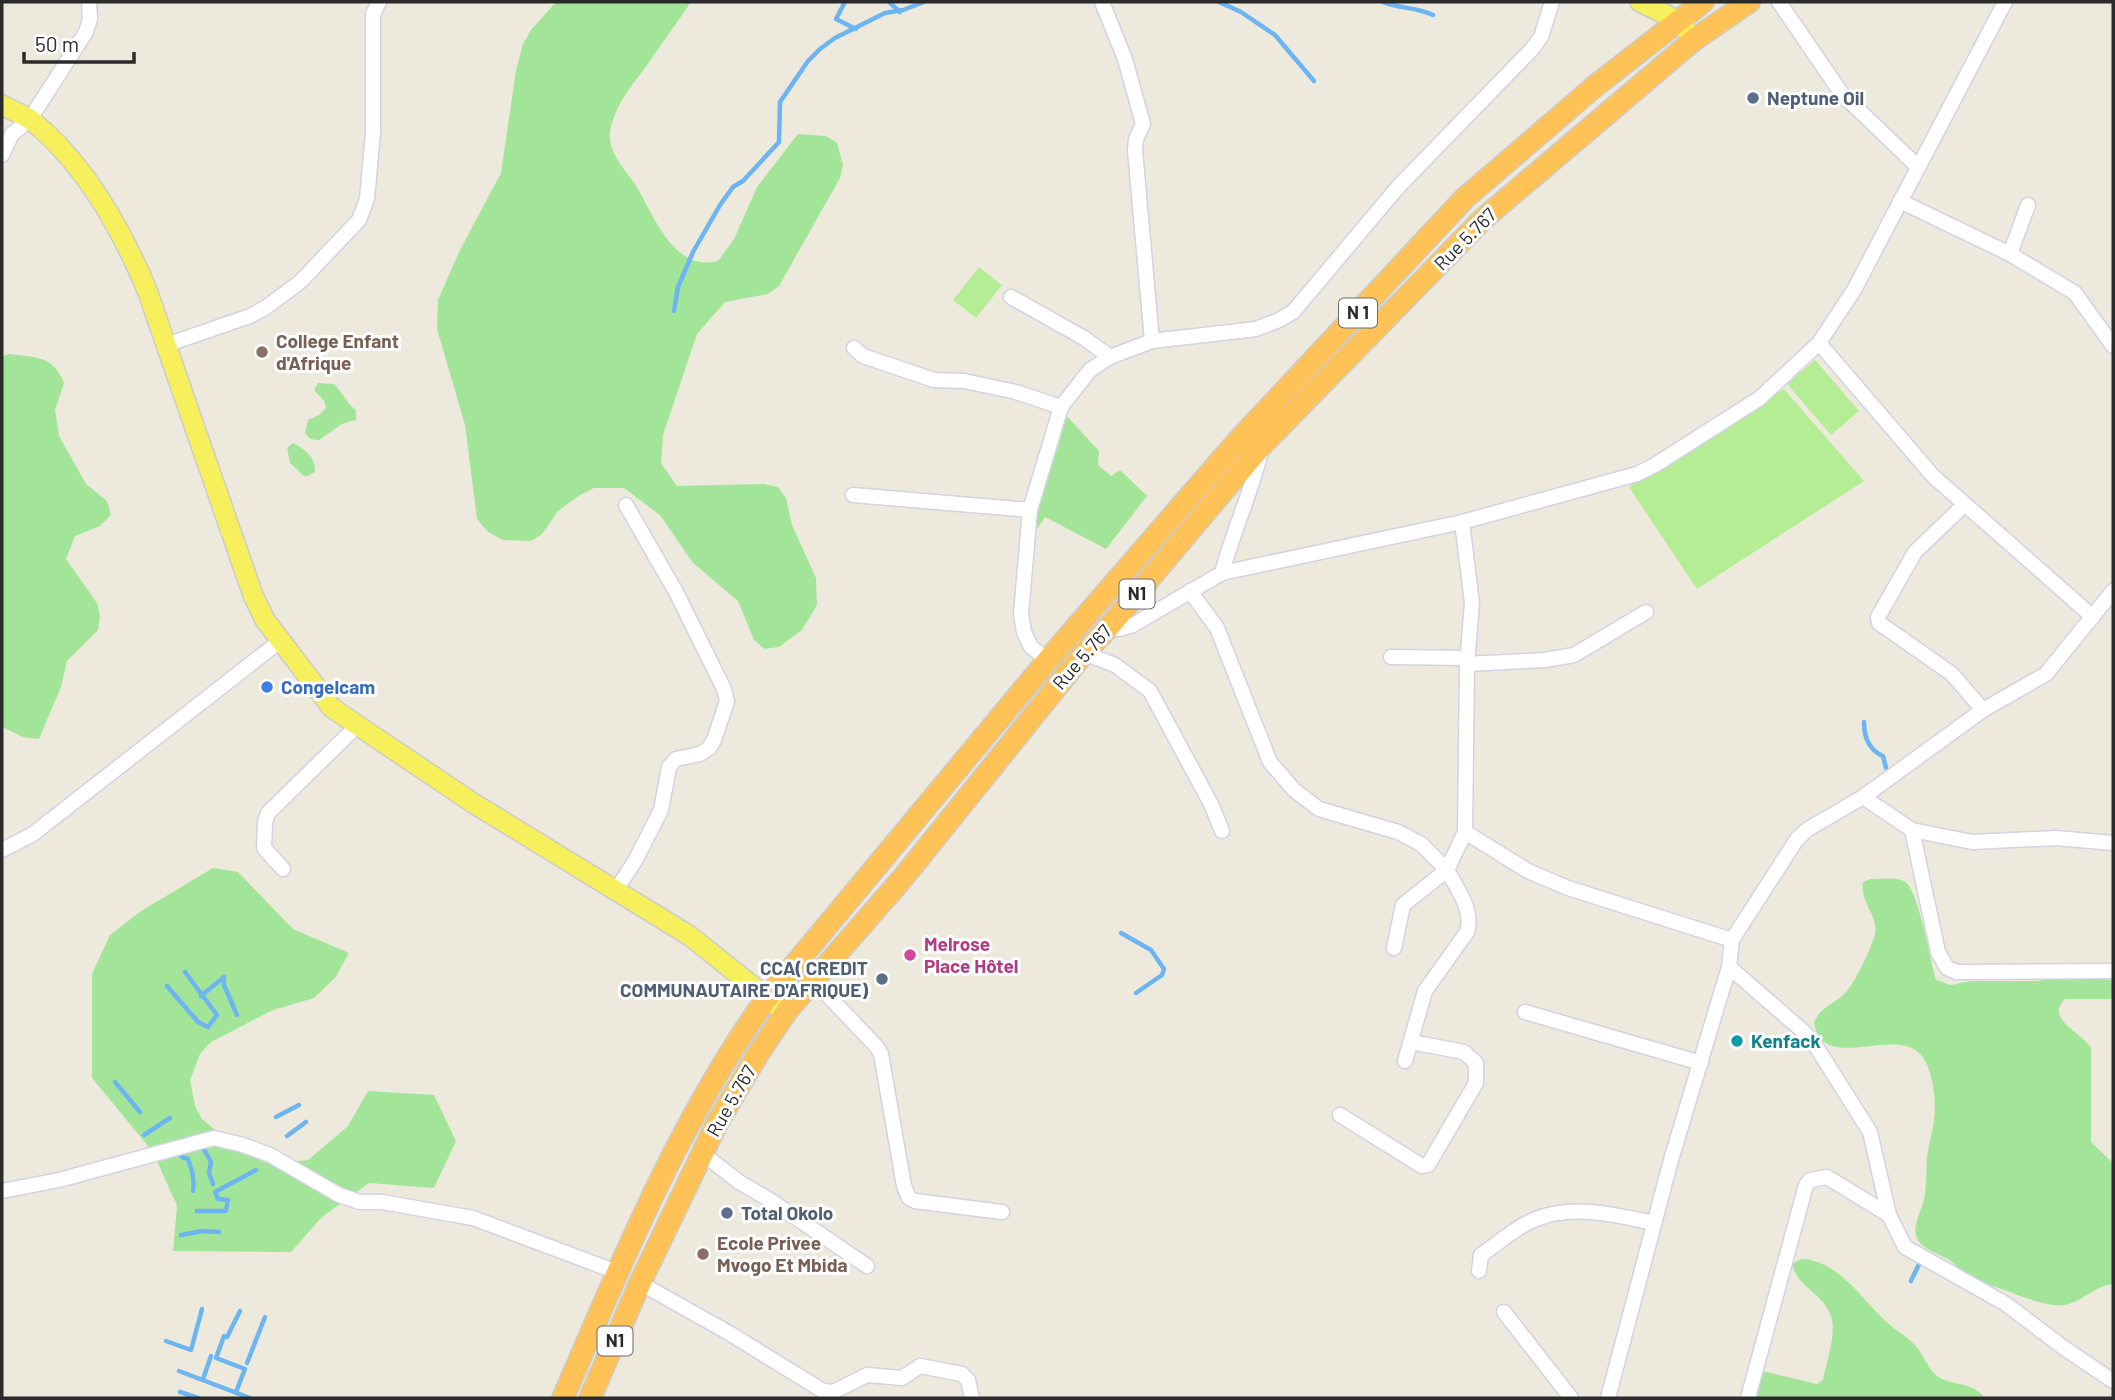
<svg xmlns="http://www.w3.org/2000/svg" width="2115" height="1400" viewBox="0 0 2115 1400" font-family="Barlow,sans-serif">
<style>
.green{fill:#a3e598}
.pitch{fill:#b5ed94}
.lines{fill:none;stroke-linecap:round;stroke-linejoin:round}
.stream{stroke:#6db4f2;stroke-width:4.5}
.minor-casing{stroke:#d2d2e4;stroke-width:17}
.major-casing{stroke:#ccc;stroke-width:22}
.highway-casing{stroke:#ccc;stroke-width:24}
.minor{stroke:#fff;stroke-width:14}
.major{stroke:#f5f05b;stroke-width:19}
.highway{stroke:#ffc256;stroke-width:21}
.service-dot{fill:#5c6f8a;stroke:#fff;stroke-width:2.5}
.education-dot{fill:#8d6e63;stroke:#fff;stroke-width:2.5}
.shop-dot{fill:#3f7fe0;stroke:#fff;stroke-width:2.5}
.hotel-dot{fill:#d1479c;stroke:#fff;stroke-width:2.5}
.culture-dot{fill:#0f9aa8;stroke:#fff;stroke-width:2.5}
.labels{text-anchor:middle;stroke-width:6;stroke-linejoin:round;paint-order:stroke}
.shield{fill:#fff;stroke:#6b6b6b;stroke-width:2}
.shield-label{font-size:18px;font-weight:bold;fill:#2b2b2b}
.service-label{font-size:19px;font-weight:bold;fill:#4e5e75;stroke:#fff;text-anchor:start}
.street-label{font-size:19px;fill:#2b2b2b;stroke:#fff}
.education-label{font-size:19px;font-weight:bold;fill:#785e54;stroke:#fff;text-anchor:start}
.shop-label{font-size:19px;font-weight:bold;fill:#366cbe;stroke:#fff;text-anchor:start}
.hotel-label{font-size:19px;font-weight:bold;fill:#b23c85;stroke:#fff;text-anchor:start}
.culture-label{font-size:19px;font-weight:bold;fill:#0d838f;stroke:#fff;text-anchor:start}
</style>
<rect width="100%" height="100%" fill="#edeadd"/>
<g class="green">
<path d="M556,2H691C676,24 660,46 645,68C632,85 618,102 612,123C603,151 625,167 638,189C655,219 675,272 718,261L734,239L757,187L798,134L826,136L837,143L843,165L840,178L779,286L768,294L725,302L697,334L663,435L661,463L677,486L764,484L778,487L786,498L792,525L816,578L817,605L802,630L779,647L764,649L754,640L738,601L693,563L660,515L624,488H594L580,495L558,511L542,534L531,541L503,540L488,532L477,519L465,425L437,329L438,300L460,250L501,173L516,70L523,44L531,30Z"/>
<path d="M10,354C36,358 53,355 64,383L55,410L59,436L86,484L107,501L111,515L100,526L75,536L66,559L97,603L100,616L98,630L67,661L61,687L39,739L23,737L2,727V356Z"/>
<path d="M318,383L334,384C343,393 346,403 356,410V420L342,424L319,440L310,439L305,433L308,420L319,415L326,408L324,401L314,390Z"/>
<polygon points="1066,415 1099,451 1098,465 1111,476 1120,470 1147,496 1106,549 1045,517 1038,528 1029,523 1042,466"/>
<path d="M293,443C305,449 316,458 315,472L308,476H304L290,463L287,448Z"/>
<polygon points="213,868 238,872 293,929 349,953 335,978 314,998 273,1010 211,1042 200,1054 190,1080 195,1106 202,1119 242,1152 282,1163 308,1160 348,1126 368,1091 434,1095 456,1141 434,1188 369,1183 322,1217 291,1252 173,1251 177,1206 153,1152 92,1078 92,974 110,935 141,911"/>
<path d="M1871,879C1880,879 1895,877 1904,881C1918,887 1931,963 1936,980L1951,985L1971,981H2036L2084,976L2113,980V999H2065C2044,1019 2083,1033 2091,1048V1142L2113,1163V1284C2094,1286 2082,1302 2065,1305C2045,1308 2012,1292 1993,1286C1985,1284 1975,1282 1968,1278C1961,1275 1959,1267 1953,1263C1942,1253 1920,1251 1916,1235C1913,1224 1922,1210 1924,1199C1927,1185 1926,1171 1927,1157C1928,1145 1933,1133 1934,1120C1936,1102 1934,1080 1926,1063C1907,1017 1823,1078 1814,1023C1820,1006 1834,1005 1845,993C1854,985 1872,947 1875,934C1879,916 1859,902 1863,882Z"/>
<path d="M1801,1259C1840,1260 1863,1302 1890,1325C1898,1332 1908,1337 1915,1345C1923,1354 1928,1369 1937,1376C1952,1387 1971,1380 1985,1398H1757L1758,1381L1762,1371L1817,1384L1823,1380C1826,1362 1837,1334 1831,1316C1824,1294 1796,1286 1792,1264Z"/>
</g>
<g class="pitch">
<polygon points="979,267 1002,285 976,318 953,300"/>
<polygon points="1815,360 1859,411 1831,435 1787,384"/>
<polygon points="1784,389 1864,481 1697,589 1629,487"/>
</g>
<g class="lines">
<g class="stream">
<polyline points="845,2 836,19 856,29"/>
<polyline points="889,2 900,12"/>
<polyline points="1219,2 1241,12 1275,35 1314,81"/>
<path d="M1383,2C1400,9 1417,7 1433,15"/>
<polyline points="674,311 678,287 693,252 720,205 733,187 743,181 779,142 780,102 808,61 820,49 835,38 885,13 903,10 924,2"/>
<path d="M1864,722C1864,738 1869,750 1883,756L1886,768"/>
<polyline points="1121,933 1151,950 1164,969 1162,975 1136,993"/>
<polyline points="167,986 198,1022 208,1027 217,1015 185,972"/>
<polyline points="201,996 224,977 224,985 237,1015"/>
<polyline points="115,1082 140,1112"/>
<polyline points="276,1117 299,1105"/>
<polyline points="144,1135 170,1118"/>
<polyline points="287,1136 306,1122"/>
<polyline points="201,1144 211,1162 209,1173 213,1184"/>
<path d="M180,1152L182,1157L188,1159C192,1169 195,1181 193,1191"/>
<polyline points="226,1210 228,1200 218,1199 215,1192 256,1170"/>
<polyline points="197,1211 225,1211"/>
<polyline points="181,1235 202,1231 219,1232"/>
<polyline points="1911,1281 1921,1260"/>
<polyline points="224,1336 216,1358 245,1369 236,1392"/>
<polyline points="227,1337 240,1311"/>
<polyline points="166,1341 191,1350 202,1309"/>
<polyline points="247,1363 265,1317"/>
<polyline points="179,1371 250,1398"/>
<polyline points="203,1379 211,1356"/>
<polyline points="180,1392 198,1398"/>
</g>
<g class="minor-casing">
<g id="minor">
<polyline points="1102,2 1125,59 1143,124 1136,139 1135,150 1152,341"/>
<polyline points="1779,2 1842,94 1917,166"/>
<polyline points="2,155 12,134 30,119 86,32 90,19 89,2"/>
<polyline points="1900,201 2010,254 2075,293 2113,346"/>
<polyline points="2010,254 2028,205"/>
<polyline points="1011,297 1084,338 1110,357"/>
<polyline points="1819,343 1933,476 2093,617"/>
<polyline points="166,345 250,316 265,308 300,282 359,220 367,199 373,132 373,14 379,2"/>
<polyline points="854,348 863,356 934,380 964,381 1016,392 1061,407"/>
<polyline points="853,495 1030,510"/>
<polyline points="1964,505 1915,552 1878,617 1879,623 1952,674 1983,710"/>
<polyline points="1462,522 1472,603 1467,664"/>
<path d="M1222,573C1233,531 1252,491 1262,448"/>
<polyline points="1190,591 1217,628 1270,762 1294,790 1319,809 1398,832 1421,844 1447,870 1403,905 1394,948"/>
<polyline points="1107,629 1119,629 1133,625 1222,573 1462,522 1637,474 1655,465 1760,398 1819,343 1854,290 2005,2"/>
<polyline points="1084,653 1115,665 1150,691 1211,804 1222,831"/>
<polyline points="1391,657 1467,658"/>
<polyline points="1048,660 1031,647 1024,632 1021,614 1030,510 1061,407 1090,370 1110,357 1152,341 1256,329 1279,320 1293,312 1398,187 1532,49 1541,37 1552,2"/>
<polyline points="1863,797 1912,830 1972,842 2056,838 2113,843"/>
<polyline points="1912,830 1938,952 1947,968 1957,972 2113,971"/>
<polyline points="1465,832 1528,871 1568,888 1732,940"/>
<polyline points="2,850 33,834 280,641"/>
<polyline points="283,869 264,848 265,822 268,813 357,726"/>
<polyline points="616,890 635,861 661,810 669,767 676,759 700,754 709,748 714,740 727,701 724,689 676,592 626,505"/>
<polyline points="1729,967 1803,1031 1817,1048 1870,1132 1889,1215 1905,1247 2006,1304 2064,1348 2113,1381"/>
<polyline points="814,981 876,1046 881,1054 904,1186 909,1198 915,1201 1002,1212"/>
<polyline points="1525,1012 1701,1063"/>
<path d="M1405,1061L1425,991L1467,932C1474,911 1457,888 1447,870L1465,832L1467,664L1545,660L1574,655L1646,612"/>
<polyline points="1340,1115 1422,1166 1428,1165 1476,1083 1476,1063 1464,1052 1411,1042"/>
<polyline points="702,1153 739,1182 770,1200 867,1266"/>
<polyline points="2,1191 59,1180 214,1138 243,1145 270,1155 339,1195 360,1202 382,1202 473,1218 617,1272"/>
<path d="M1479,1271L1481,1255C1497,1244 1519,1225 1536,1219C1574,1204 1616,1215 1654,1223"/>
<polyline points="640,1283 729,1333 823,1391 833,1392 867,1375 902,1378 920,1366 962,1374 968,1380 972,1398"/>
<polyline points="1504,1312 1571,1398"/>
<polyline points="1608,1398 1671,1160 1729,967 1732,940 1797,839 1808,829 1863,797 1983,710 2046,674 2113,591"/>
<polyline points="1748,1398 1806,1185 1810,1180 1827,1177 1889,1215"/>
</g>
</g>
<g class="major-casing">
<g id="major">
<polyline points="1640,2 1677,20 1687,31"/>
<path d="M2,105C11,110 22,114 31,120C85,163 121,228 147,290L253,595L265,620L332,708L473,803L690,936L780,1008"/>
</g>
</g>
<g class="highway-casing">
<g id="highway">
<path d="M563,1398C622,1261 680,1119 767,998L1048,660L1235,444L1465,198L1594,87L1703,2"/>
<polyline points="590,1398 640,1283 717,1123 758,1054 786,1012 902,879 1084,653 1107,629 1262,445 1483,219 1695,39 1749,2"/>
</g>
</g>
<use href="#minor" class="minor"/>
<use href="#major" class="major"/>
<use href="#highway" class="highway"/>
</g>
<g class="service-dot">
<circle cx="1753" cy="98" r="7"/>
<circle cx="882" cy="979" r="7"/>
<circle cx="727" cy="1213" r="7"/>
</g>
<g class="education-dot">
<circle cx="262" cy="352" r="7"/>
<circle cx="703" cy="1254" r="7"/>
</g>
<circle class="shop-dot" cx="267" cy="687" r="7"/>
<circle class="hotel-dot" cx="910" cy="955" r="7"/>
<circle class="culture-dot" cx="1737" cy="1041" r="7"/>
<g class="labels">
<g class="shield">
<rect x="1339" y="298.5" width="38" height="29" rx="5"/>
<rect x="1119.5" y="579.5" width="35" height="29" rx="5"/>
<rect x="597.5" y="1326.5" width="35" height="29" rx="5"/>
</g>
<g class="shield-label">
<text x="1358" y="319">N 1</text>
<text x="1137" y="600">N1</text>
<text x="615" y="1347">N1</text>
</g>
<g class="service-label">
<text x="1767" y="105">Neptune Oil</text>
<text x="868" y="975" text-anchor="end">CCA( CREDIT<tspan x="868" dy="22">COMMUNAUTAIRE D'AFRIQUE)</tspan></text>
<text x="741" y="1220">Total Okolo</text>
</g>
<g class="street-label">
<text transform="translate(1465 239) rotate(-45)" y="7">Rue 5.767</text>
<text transform="translate(1082 657) rotate(-49)" y="7">Rue 5.767</text>
<text transform="translate(731 1101) rotate(-60)" y="7">Rue 5.767</text>
</g>
<g class="education-label">
<text x="276" y="348">College Enfant<tspan x="276" dy="22">d'Afrique</tspan></text>
<text x="717" y="1250">Ecole Privee<tspan x="717" dy="22">Mvogo Et Mbida</tspan></text>
</g>
<g class="shop-label">
<text x="281" y="694">Congelcam</text>
</g>
<g class="hotel-label">
<text x="924" y="951">Melrose<tspan x="924" dy="22">Place Hôtel</tspan></text>
</g>
<g class="culture-label">
<text x="1751" y="1048">Kenfack</text>
</g>
</g>
<rect width="2115" height="1400" fill="none" stroke="#2b2b2b" stroke-width="7"/>
<path d="M24 52v10h110v-10" fill="none" stroke="#2b2b2b" stroke-width="3.5"/>
<text x="35" y="52" font-size="21" fill="#2b2b2b" stroke="#ffffff" stroke-width="5" paint-order="stroke">50 m</text>
</svg>
